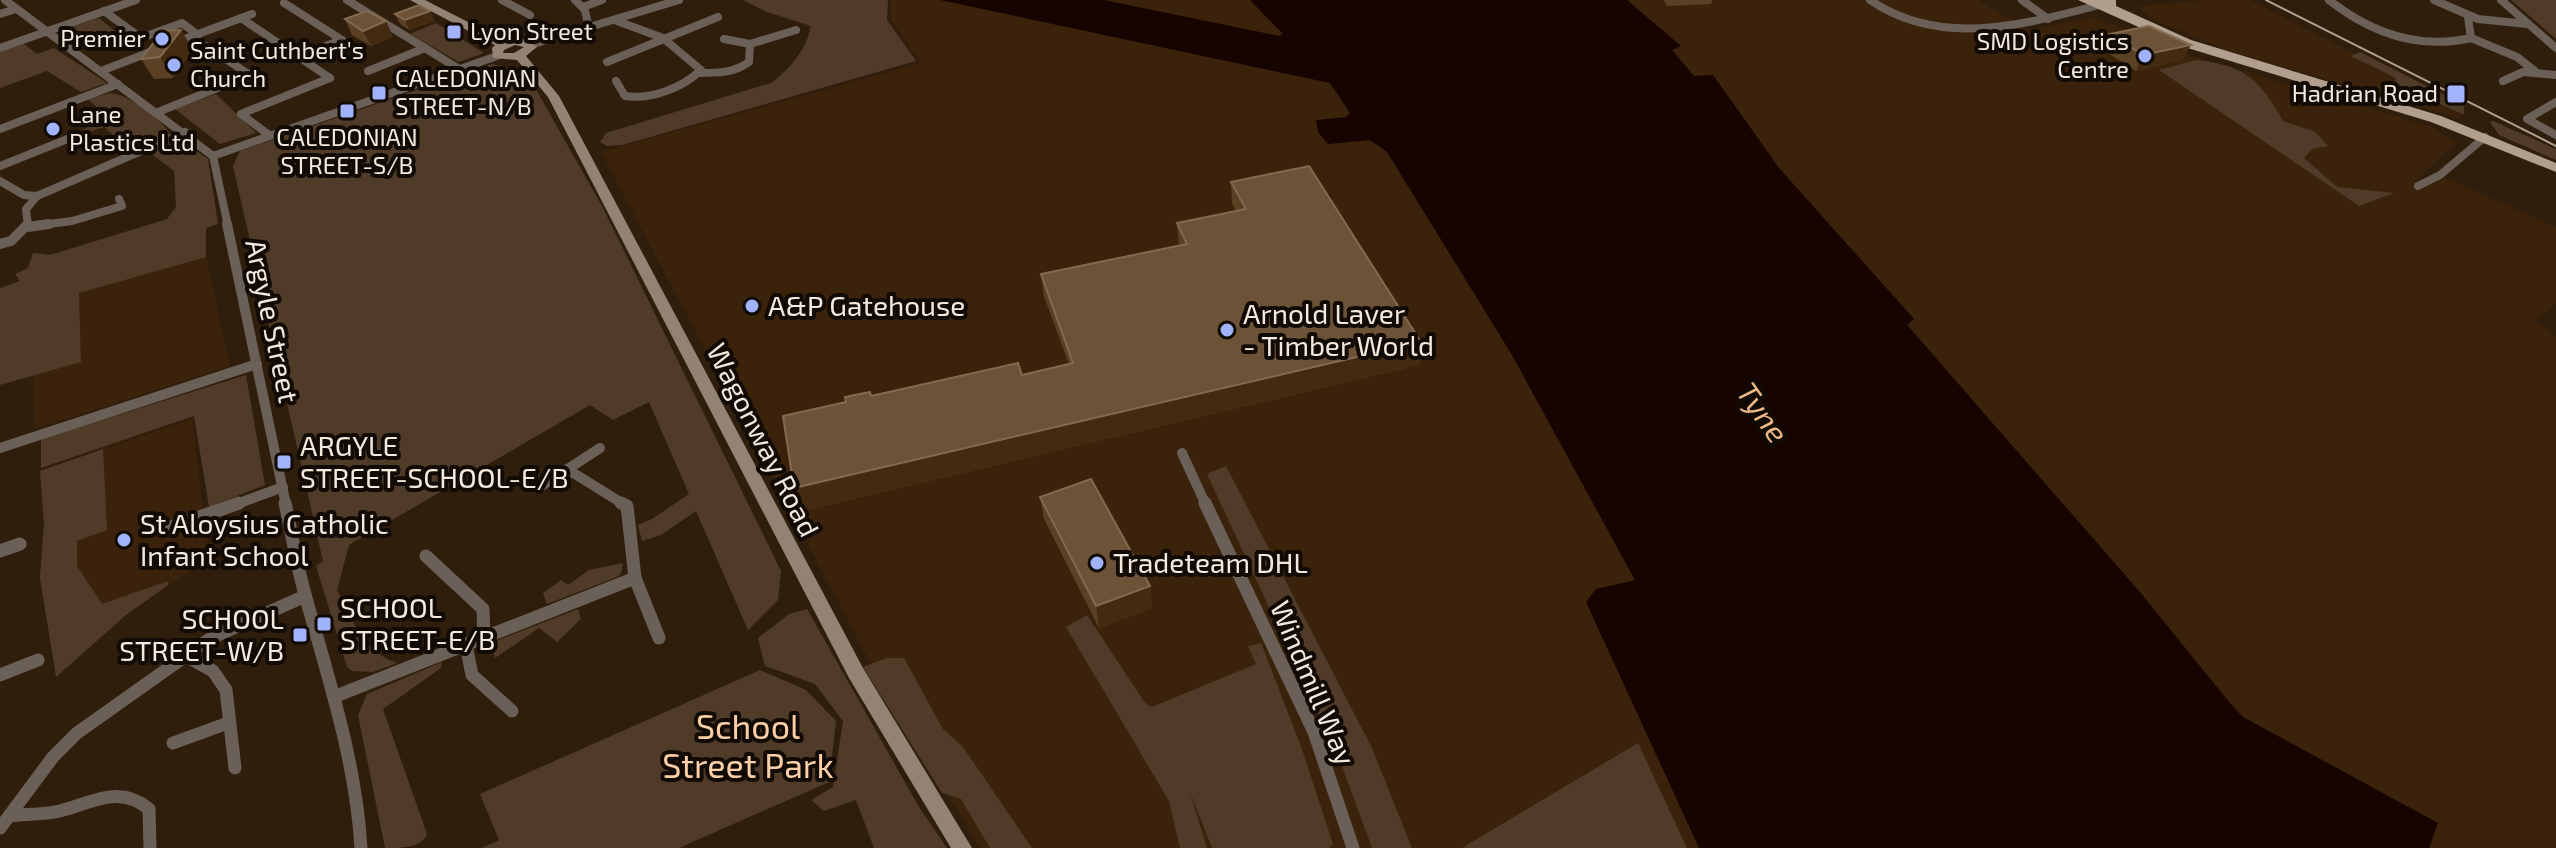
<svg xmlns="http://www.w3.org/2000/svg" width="2556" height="848" viewBox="0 0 2556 848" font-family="'Exo 2',sans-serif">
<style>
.built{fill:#3b230b}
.green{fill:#4f3b28}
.water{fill:#170400}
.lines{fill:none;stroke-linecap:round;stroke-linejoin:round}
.minor-far2{stroke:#6a6057;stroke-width:8}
.minor-far1{stroke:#6a6057;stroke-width:10}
.minor{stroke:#6a6057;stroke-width:13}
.secondary{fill:#928375;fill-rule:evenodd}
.primary{fill:#b29e8c;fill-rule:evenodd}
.tram{stroke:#ad9f91;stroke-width:2}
.wall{fill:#5c4023}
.shaded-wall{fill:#432b11}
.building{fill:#6c5237;stroke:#826a51;stroke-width:2}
.poi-dot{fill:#a1b3fd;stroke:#120a04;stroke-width:3}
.labels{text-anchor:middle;stroke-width:8;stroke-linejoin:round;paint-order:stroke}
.far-poi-label{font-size:24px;fill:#f5e9dd;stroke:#120a04;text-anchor:start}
.poi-label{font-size:28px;fill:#f5e9dd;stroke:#120a04;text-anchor:start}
.street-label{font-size:28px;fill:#f5e9dd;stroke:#120a04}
.water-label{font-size:30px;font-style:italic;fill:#eeb886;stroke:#120a04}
.near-park-label{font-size:34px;fill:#fccfa7;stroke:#120a04}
</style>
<rect width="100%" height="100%" fill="#301e0c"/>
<g class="built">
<polygon points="891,0 1250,0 1284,35 1256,65 1330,83 1350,113 1328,144 1370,140 1387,151 1512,355 1635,580 1769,848 980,848 869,660 601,152 921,63 891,20"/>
<polygon points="1627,0 1978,0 2028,30 2095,17 2192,56 2435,128 2456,143 2412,184 2418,186 2440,175 2556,227 2556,303 2535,321 2556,336 2556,848 2429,848 2438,823 2243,717 1907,324 1914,319 1779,168 1713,75 1694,76 1672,49 1681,46"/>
<polygon points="2207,0 2250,0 2395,75 2402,84 2461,115 2459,118 2227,50 2156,21 2137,6"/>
<polygon points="206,228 206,257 230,366 35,429 33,375 0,385 0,288"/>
<polygon points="192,419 209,558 126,615 56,677 40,578 44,523 40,471"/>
</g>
<g class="green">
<path d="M743,0H888L887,20L916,61L622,145L607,146L600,142L606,133L771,83C791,68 806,50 811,26L767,12Z"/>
<polygon points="2511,0 2556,0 2556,39"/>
<polygon points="99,18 116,32 83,43 66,29"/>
<polygon points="436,23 484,53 459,62 410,34"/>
<polygon points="24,44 37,54 54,48 107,83 81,92 47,71 0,88 0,52"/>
<polygon points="2360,52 2464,105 2464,115 2394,83 2396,78 2351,56"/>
<path d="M2196,60C2245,65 2260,80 2283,121L2315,132L2328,146L2312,149L2304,158L2337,187L2394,193L2359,206L2159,70Z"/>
<path d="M492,64L514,69L537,91L603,208L781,571L778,600L748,630L696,511L661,535L642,541L638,525L652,519L689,494L649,402L613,420L590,405L349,545L337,590C353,621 362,651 397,663L373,672L352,671L347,667L316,566L323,561L233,166L240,151Z"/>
<path d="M110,93C129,94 161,119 170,134L132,151L104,127L0,162L109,119L88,99Z"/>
<polygon points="216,94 256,133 220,144 175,109"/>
<polygon points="2493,121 2556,149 2556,160 2499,135 2490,122"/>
<polygon points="181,140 208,159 218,224 206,228 206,257 79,293 81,362 0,385 0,288 20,281 15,274 28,268 33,253 50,255 167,219 176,207 174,171 149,152"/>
<polygon points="246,375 265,485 209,507 194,416 41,468 41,439"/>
<polygon points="103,449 107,530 77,541 77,566 102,604 168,581 168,585 126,615 56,677 40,578 44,523 40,471"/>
<polygon points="1226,466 1372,748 1412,848 1372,848 1339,758 1207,474"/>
<polygon points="623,563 621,573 617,577 547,604 543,593 561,580 568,585 589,570"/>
<polygon points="578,609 581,619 557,642 539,628 495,658 491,643"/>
<polygon points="807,609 919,807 947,848 874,848 856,800 824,811 811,800 833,787 843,721 815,684 765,666 758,638 789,614"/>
<polygon points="1087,615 1145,703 1152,707 1256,664 1248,646 1261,643 1302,749 1333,844 1329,848 1212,848 1190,792 1207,848 1180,848 1169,801 1066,627"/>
<polygon points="887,658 904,658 943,729 963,747 1032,848 990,848 961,799 942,793 863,667"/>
<path d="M442,662L441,668L383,709L427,834C422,848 401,848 385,848L358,715L367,694Z"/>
<polygon points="760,670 806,690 836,721 829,782 679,848 482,848 499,840 480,794"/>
<polygon points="1638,743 1687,848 1462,848"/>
</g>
<polygon class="water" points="940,0 1104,0 1279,36 1283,34 1250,0 1627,0 1681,46 1672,50 1694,76 1713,75 1779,168 1914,319 1907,325 2140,592 2233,707 2243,717 2438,823 2429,848 1699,848 1586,602 1596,589 1635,580 1512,355 1387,152 1370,140 1328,144 1318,132 1316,120 1346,117 1350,113 1330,83"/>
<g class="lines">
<g class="minor-far2">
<polyline points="5,0 213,156 228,226"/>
<polyline points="347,0 459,69"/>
<polyline points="502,0 530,15"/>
<polyline points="575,0 585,10 589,29"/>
<path d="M1870,0C1938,47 2020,26 2095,6"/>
<polyline points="2022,0 2048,19"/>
<path d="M2329,0C2371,33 2418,50 2471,38L2468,17"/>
<polyline points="2434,0 2478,19 2527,24"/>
<polyline points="2501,0 2556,48"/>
<polyline points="284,3 350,45"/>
<polyline points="583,7 602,0"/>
<polyline points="104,11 141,38 182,23 198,35"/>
<polyline points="0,14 16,9"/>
<polyline points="241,18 330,78"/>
<polyline points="2471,38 2517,57 2536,72"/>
<polyline points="724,39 750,44 796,30"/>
<polyline points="174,43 252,14"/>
<polyline points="201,43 250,75"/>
<polyline points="530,45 679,0"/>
<polyline points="0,48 136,0"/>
<polyline points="298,57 341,40"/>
<polyline points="607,62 718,17"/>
<polyline points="101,71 158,49"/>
<polyline points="368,71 425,48"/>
<path d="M700,73C718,73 734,73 749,62L750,45"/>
<path d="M616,81L625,96C651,100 682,88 701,70L663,38L617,21"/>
<polyline points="2503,81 2523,72 2556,75"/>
<polyline points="2556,102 2527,119 2556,135"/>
<polyline points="158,112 250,75"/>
<polyline points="0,129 118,84"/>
<polyline points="269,135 241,114 330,78"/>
<polyline points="213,156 497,56"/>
<polyline points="0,166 75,136"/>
<polyline points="0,181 24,195 37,196"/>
<polyline points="2418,186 2440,175 2485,137"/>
<polyline points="28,226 26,209 37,196 185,132"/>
<polyline points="34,226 72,221 122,206 119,199"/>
</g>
<g class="minor-far1">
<polyline points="227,224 286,505"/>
<polyline points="28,227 49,224"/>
<polyline points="0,244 11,241 28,224"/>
<polyline points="0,448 257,364"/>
<polyline points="1182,453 1206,505"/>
<polyline points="567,469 625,505"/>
<polyline points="537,489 600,448"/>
<polyline points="234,505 283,487"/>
</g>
<g class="minor">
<path d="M285,503C292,534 297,567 306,598C329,681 356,762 361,848"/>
<polyline points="621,503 627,506 635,578 659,638"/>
<polyline points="1205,503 1314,732 1353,848"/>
<polyline points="171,527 239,503"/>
<polyline points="0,551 20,544"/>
<polyline points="426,556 483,609 484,638"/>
<polyline points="466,645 472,675 512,711"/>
<polyline points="186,656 213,671 226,690 235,768"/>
<polyline points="0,675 38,660"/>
<polyline points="336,696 635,578"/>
<polyline points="173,743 228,723"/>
<path d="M9,816C26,814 43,815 60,811C92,803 119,784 149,809L150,848"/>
<polyline points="0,828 53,757 77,733 211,638 305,596"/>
</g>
<path class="secondary" d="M410,0H425L505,41L525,39L537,47L526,56L559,96L863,668L972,848H951L849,678L548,97L517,60L493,58L492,48L495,45ZM515,45L524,47L514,53H503L504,50Z"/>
<polygon class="primary" points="2078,0 2116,0 2116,6 2191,40 2441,116 2556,163 2556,172 2431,122 2181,46"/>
<polyline class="tram" points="2266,0 2556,146"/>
</g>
<g class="wall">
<polygon points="1649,0 1712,0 1711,4 1667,6 1664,0"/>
<polygon points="395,14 435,21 409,30 400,24"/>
<polygon points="345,19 386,21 393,37 371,46 352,35"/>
<polygon points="181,30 193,50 173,78 154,79 141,59"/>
<polygon points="2110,34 2183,60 2136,71 2103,50"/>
<polygon points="1231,182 1421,342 1419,365 802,511 871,396 1022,375 1069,364 1044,296 1041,274 1179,246 1177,223 1236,211 1232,203"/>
<polygon points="1040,497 1150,586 1152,608 1099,628 1044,519"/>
</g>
<g class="shaded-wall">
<polygon points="430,11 435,21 409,30 405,20"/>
<polygon points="386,21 393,37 371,46 363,31"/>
<polygon points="181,30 193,50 173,78 160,57"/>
<polygon points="2191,45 2183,60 2136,71 2143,55"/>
<polygon points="1421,342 1419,365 802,511 794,488"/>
<polygon points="1150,586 1152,608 1099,628 1096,606"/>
</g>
<g class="building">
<polygon points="419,5 430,11 405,20 395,14"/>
<polygon points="367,11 386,21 363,31 345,19"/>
<polygon points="2149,26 2191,45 2143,55 2110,34"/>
<polygon points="181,30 160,57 141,59 163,31"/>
<polygon points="1309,166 1421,342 794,488 783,416 846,402 845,397 870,392 871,396 1018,363 1022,375 1073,363 1041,274 1187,244 1177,223 1246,209 1231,182"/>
<polygon points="1091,479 1150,586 1096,606 1040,497"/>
</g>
<g class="poi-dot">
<rect x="446" y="24" width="16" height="16" rx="4"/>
<circle cx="162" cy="39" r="8"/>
<circle cx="2145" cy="56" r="8"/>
<circle cx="174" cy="65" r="8"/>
<rect x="371" y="85" width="16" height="16" rx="4"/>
<rect x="2446" y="84" width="20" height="20" rx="4"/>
<rect x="339" y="103" width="16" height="16" rx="4"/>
<circle cx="53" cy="129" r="8"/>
<circle cx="752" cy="306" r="8"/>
<circle cx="1227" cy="330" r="8"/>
<rect x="276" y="454" width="16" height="16" rx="4"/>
<circle cx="124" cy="540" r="8"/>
<circle cx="1097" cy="563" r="8"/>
<rect x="316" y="616" width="16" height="16" rx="4"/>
<rect x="292" y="627" width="16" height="16" rx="4"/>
</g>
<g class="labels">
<g class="far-poi-label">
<text x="470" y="40">Lyon Street</text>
<text x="146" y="47" text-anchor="end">Premier</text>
<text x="2129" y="50" text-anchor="end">SMD Logistics<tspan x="2129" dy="28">Centre</tspan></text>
<text x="190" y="59">Saint Cuthbert's<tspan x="190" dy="28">Church</tspan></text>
<text x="395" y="87">CALEDONIAN<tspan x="395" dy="28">STREET-N/B</tspan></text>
<text x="2438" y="102" text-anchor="end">Hadrian Road</text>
<text x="69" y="123">Lane<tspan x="69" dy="28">Plastics Ltd</tspan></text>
<text x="347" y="146" text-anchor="middle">CALEDONIAN<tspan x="347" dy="28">STREET-S/B</tspan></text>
</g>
<g class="poi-label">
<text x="768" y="316">A&amp;P Gatehouse</text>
<text x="1243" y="324">Arnold Laver<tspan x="1243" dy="32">- Timber World</tspan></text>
<text x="300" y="456">ARGYLE<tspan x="300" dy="32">STREET-SCHOOL-E/B</tspan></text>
<text x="140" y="534">St Aloysius Catholic<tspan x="140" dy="32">Infant School</tspan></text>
<text x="1113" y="573">Tradeteam DHL</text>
<text x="340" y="618">SCHOOL<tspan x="340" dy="32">STREET-E/B</tspan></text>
<text x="284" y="629" text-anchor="end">SCHOOL<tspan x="284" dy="32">STREET-W/B</tspan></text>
</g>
<g class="street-label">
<text transform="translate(272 321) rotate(78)" y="10">Argyle Street</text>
<text transform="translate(763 440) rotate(63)" y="10">Wagonway Road</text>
<text transform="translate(1313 683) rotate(67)" y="10">Windmill Way</text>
</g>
<g class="water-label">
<text transform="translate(1762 413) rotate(55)" y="10">Tyne</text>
</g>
<g class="near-park-label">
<text x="748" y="739">School<tspan x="748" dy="39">Street Park</tspan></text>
</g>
</g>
</svg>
